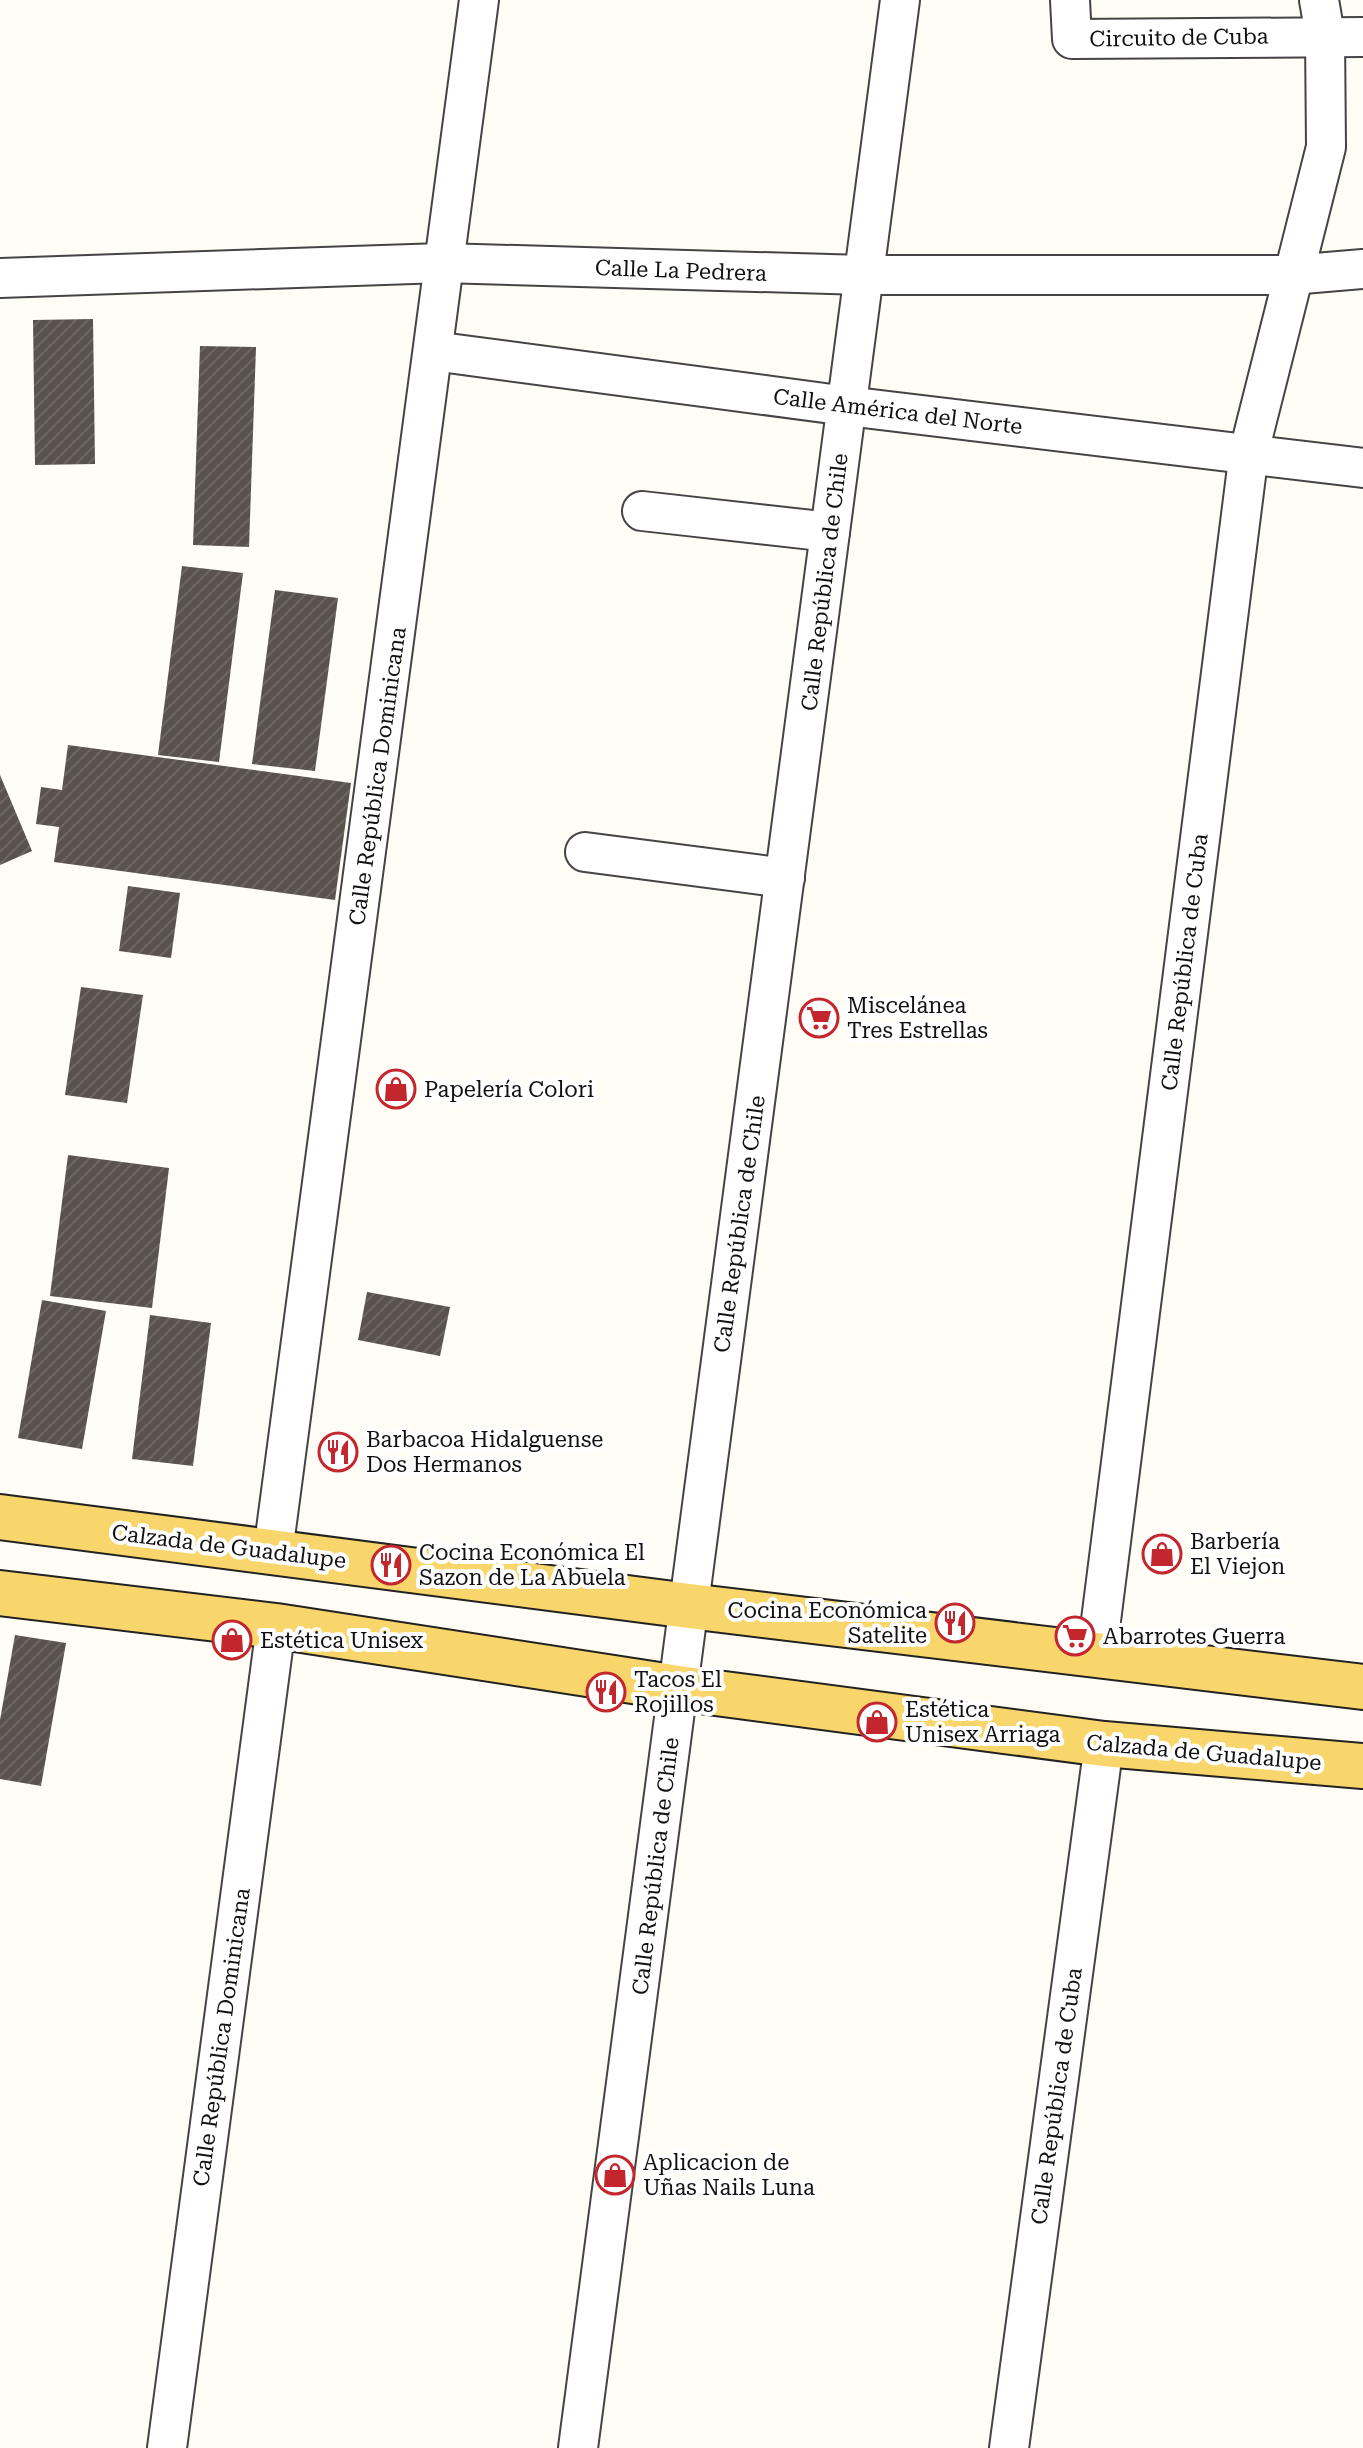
<svg xmlns="http://www.w3.org/2000/svg" width="1363" height="2448" viewBox="0 0 1363 2448" font-family="'Roboto Serif',serif">
<style>
.building{fill:url(#building-hatch)}
.lines{fill:none;stroke-linecap:round;stroke-linejoin:round}
.minor-casing{stroke:#444;stroke-width:42}
.major-casing{stroke:#222;stroke-width:48}
.minor{stroke:#fff;stroke-width:38}
.major{stroke:#f9d66b;stroke-width:44}
.labels{text-anchor:middle;stroke-width:8;stroke-linejoin:round;paint-order:stroke}
.street-label{font-size:22px;fill:#111;stroke:#fff}
.poi-label{font-size:22px;fill:#111;stroke:#fff;text-anchor:start}
</style>
<defs>
<pattern id="building-hatch" width="6" height="6" patternUnits="userSpaceOnUse" patternTransform="scale(2)"><rect width="6" height="6" fill="#5a524d"/><path d="M-1 1l2-2M0 6l6-6M5 7l2-2" fill="none" stroke="#6d6662"/></pattern>
</defs>
<rect width="100%" height="100%" fill="#fffdf5"/>
<g class="building">
<polygon points="93,319 95,464 35,465 33,320"/>
<polygon points="200,346 256,347 249,547 193,545"/>
<polygon points="182,566 243,573 219,762 158,755"/>
<polygon points="275,590 338,598 315,771 252,764"/>
<polygon points="68,745 351,783 335,900 54,862 59,827 36,824 41,787 62,790"/>
<polygon points="0,775 32,851 0,865"/>
<polygon points="128,886 180,893 171,958 119,951"/>
<polygon points="81,987 143,995 127,1103 65,1095"/>
<polygon points="68,1155 169,1168 152,1308 50,1296"/>
<polygon points="367,1292 450,1307 440,1356 358,1340"/>
<polygon points="42,1300 106,1311 82,1449 18,1438"/>
<polygon points="150,1315 211,1323 193,1466 132,1459"/>
<polygon points="15,1635 66,1643 41,1786 0,1779 0,1720"/>
</g>
<g class="lines">
<g class="minor-casing">
<g id="minor">
<polyline points="1070,0 1072,39 1363,37"/>
<polyline points="0,278 442,263 864,275 1291,275 1363,269"/>
<polyline points="433,351 847,406 1363,468"/>
<polyline points="642,511 830,532"/>
<polyline points="585,852 785,878"/>
<polyline points="273,1552 479,0"/>
<polyline points="1097,1652 1249,452 1326,147 1325,35 1319,0"/>
<polyline points="167,2448 276,1626"/>
<polyline points="578,2448 900,0"/>
<polyline points="1009,2448 1104,1744"/>
</g>
</g>
<g class="major-casing">
<g id="major">
<polyline points="0,1517 689,1606 1363,1687"/>
<polyline points="0,1593 276,1626 678,1688 1104,1744 1363,1766"/>
</g>
</g>
<use href="#minor" class="minor"/>
<use href="#major" class="major"/>
</g>
<defs>
<g id="supermarket-ring" transform="scale(2)"><circle r="9.5" fill="#fff" stroke="#c4262e" stroke-width="1.5"/><path d="M-6-5.5h2.5l.6 2H6L4.5 2H-2.5L-4.4-4H-6ZM-1.5 3.2a1.3 1.3 0 1 0 .1 0ZM3 3.2a1.3 1.3 0 1 0 .1 0Z" fill="#c4262e"/></g>
<g id="shop-ring" transform="scale(2)"><circle r="9.5" fill="#fff" stroke="#c4262e" stroke-width="1.5"/><path d="M-5-2.5h2.3a2.7 3.5 0 0 1 5.4 0H5L5.5 6h-11ZM-1.5-2.5h3a1.5 2.3 0 0 0-3 0Z" fill="#c4262e"/></g>
<g id="restaurant-ring" transform="scale(2)"><circle r="9.5" fill="#fff" stroke="#c4262e" stroke-width="1.5"/><path d="M-5-6h1v4h1v-4h1v4h1v-4h1v5L-1.5 .5V6h-2V.5L-5-1ZM5-6V6H3V1.5H1.5Q1.5-4 5-6Z" fill="#c4262e"/></g>
</defs>
<g fill-rule="evenodd">
<use href="#supermarket-ring" x="819" y="1018"/>
<use href="#shop-ring" x="396" y="1089"/>
<use href="#restaurant-ring" x="338" y="1452"/>
<use href="#shop-ring" x="1162" y="1554"/>
<use href="#restaurant-ring" x="391" y="1565"/>
<use href="#restaurant-ring" x="955" y="1623"/>
<use href="#supermarket-ring" x="1075" y="1636"/>
<use href="#shop-ring" x="232" y="1640"/>
<use href="#restaurant-ring" x="606" y="1692"/>
<use href="#shop-ring" x="877" y="1722"/>
<use href="#shop-ring" x="615" y="2175"/>
</g>
<g class="labels">
<g class="street-label">
<text transform="translate(1179 37) rotate(-1)" y="8">Circuito de Cuba</text>
<text transform="translate(681 270) rotate(2)" y="8">Calle La Pedrera</text>
<text transform="translate(898 411) rotate(7)" y="8">Calle América del Norte</text>
<text transform="translate(824 582) rotate(-83)" y="8">Calle República de Chile</text>
<text transform="translate(377 776) rotate(-82)" y="8">Calle República Dominicana</text>
<text transform="translate(1184 962) rotate(-83)" y="8">Calle República de Cuba</text>
<text transform="translate(739 1224) rotate(-82)" y="8">Calle República de Chile</text>
<text transform="translate(229 1546) rotate(7)" y="8">Calzada de Guadalupe</text>
<text transform="translate(1204 1752) rotate(5)" y="8">Calzada de Guadalupe</text>
<text transform="translate(655 1866) rotate(-83)" y="8">Calle República de Chile</text>
<text transform="translate(221 2037) rotate(-82)" y="8">Calle República Dominicana</text>
<text transform="translate(1056 2096) rotate(-82)" y="8">Calle República de Cuba</text>
</g>
<g class="poi-label">
<text x="847" y="1013">Miscelánea<tspan x="847" dy="25">Tres Estrellas</tspan></text>
<text x="424" y="1097">Papelería Colori</text>
<text x="366" y="1447">Barbacoa Hidalguense<tspan x="366" dy="25">Dos Hermanos</tspan></text>
<text x="1190" y="1549">Barbería<tspan x="1190" dy="25">El Viejon</tspan></text>
<text x="419" y="1560">Cocina Económica El<tspan x="419" dy="25">Sazon de La Abuela</tspan></text>
<text x="927" y="1618" text-anchor="end">Cocina Económica<tspan x="927" dy="25">Satelite</tspan></text>
<text x="1103" y="1644">Abarrotes Guerra</text>
<text x="260" y="1648">Estética Unisex</text>
<text x="634" y="1687">Tacos El<tspan x="634" dy="25">Rojillos</tspan></text>
<text x="905" y="1717">Estética<tspan x="905" dy="25">Unisex Arriaga</tspan></text>
<text x="643" y="2170">Aplicacion de<tspan x="643" dy="25">Uñas Nails Luna</tspan></text>
</g>
</g>
</svg>
